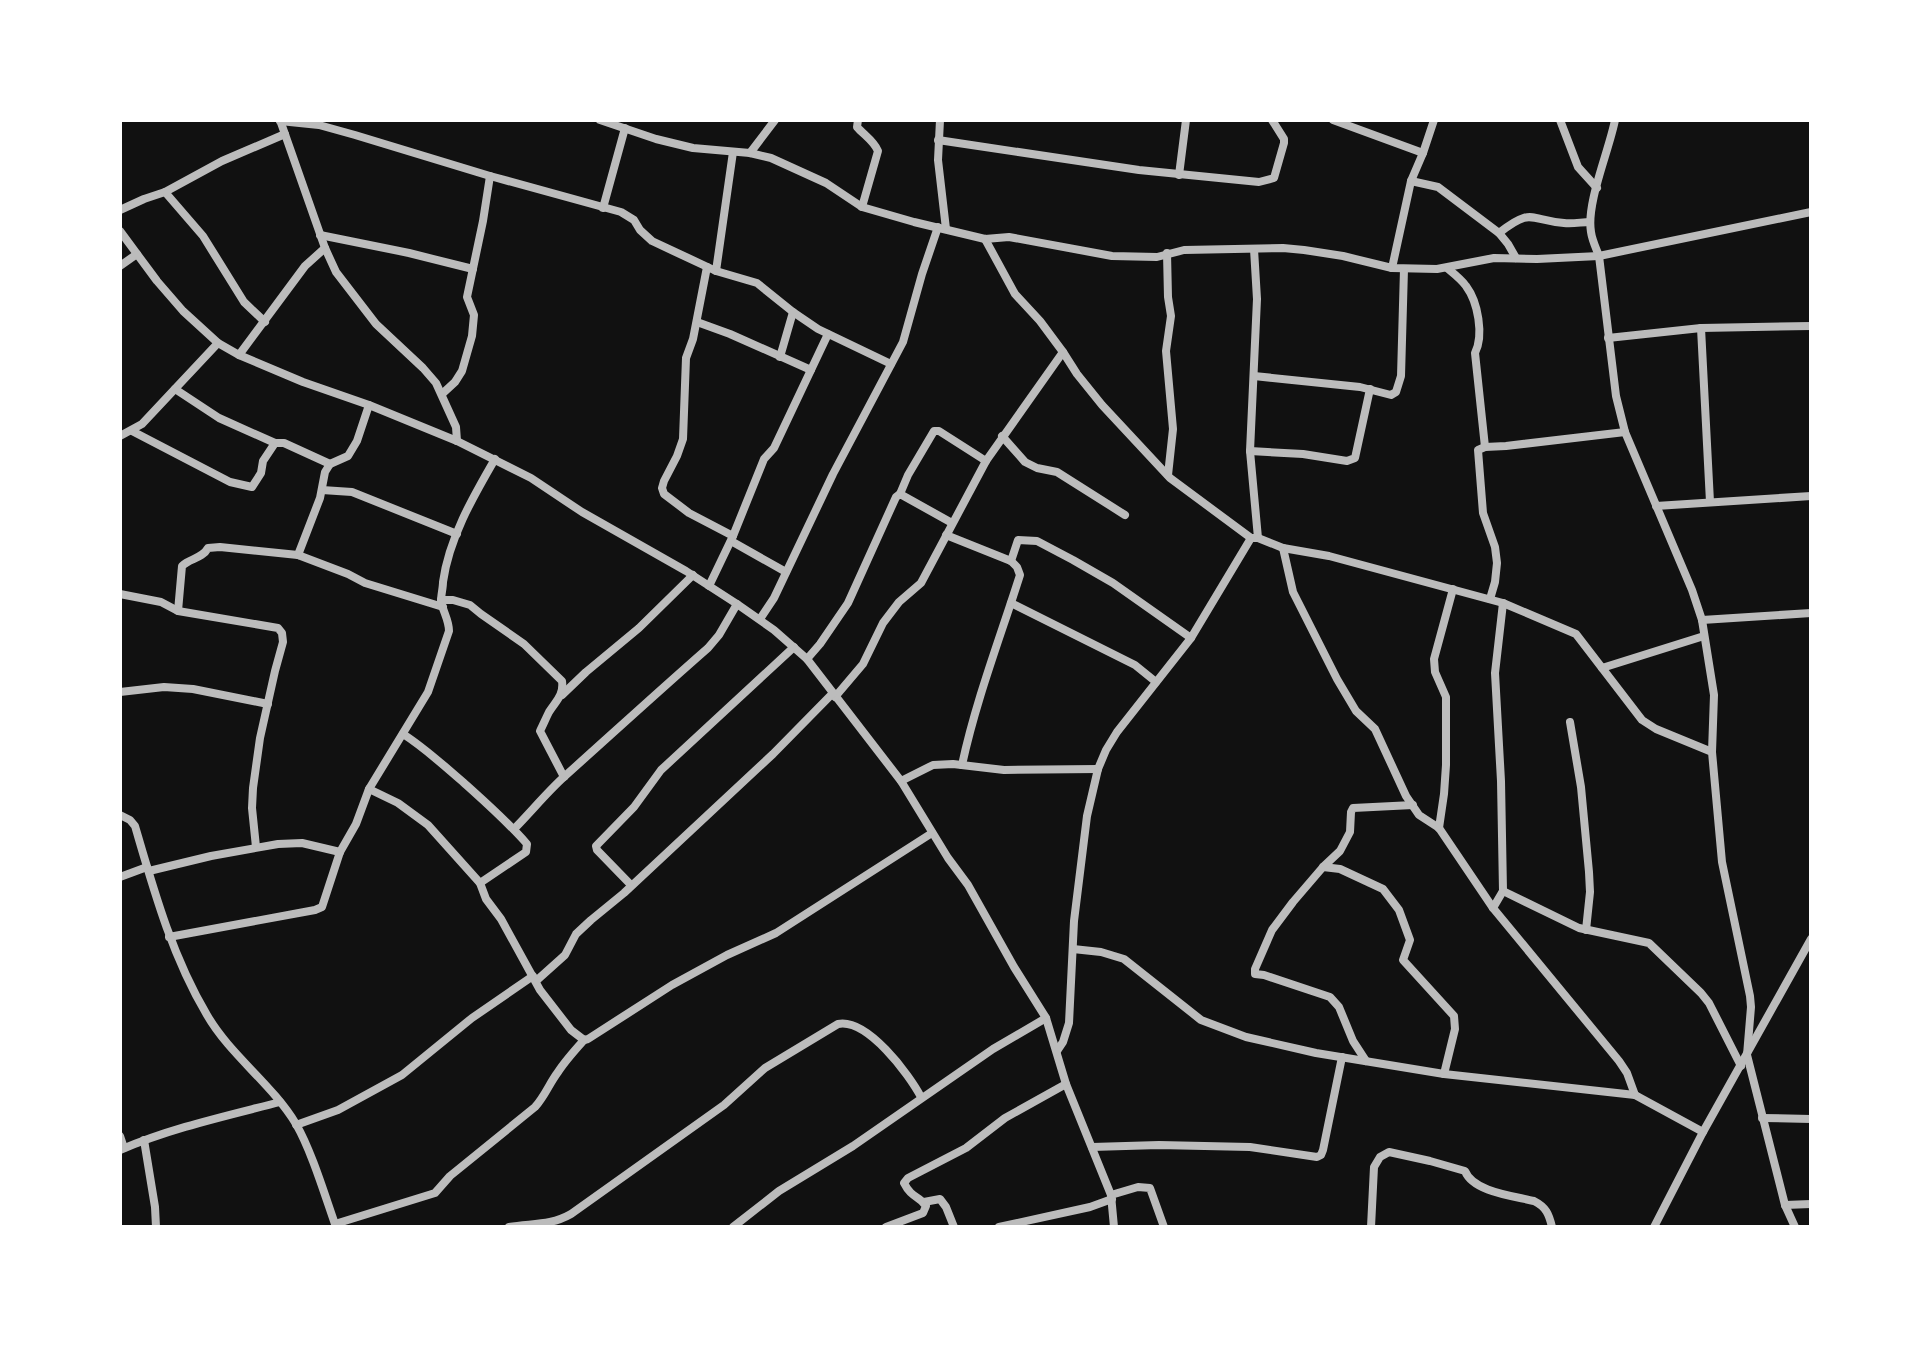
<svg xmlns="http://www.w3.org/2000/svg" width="1931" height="1347" viewBox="0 0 1931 1347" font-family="Helvetica,sans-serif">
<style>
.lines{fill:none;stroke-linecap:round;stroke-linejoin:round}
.minor{stroke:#bcbcbc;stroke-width:8}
</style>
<rect width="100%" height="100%" fill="#111"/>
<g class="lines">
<g class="minor">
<polyline points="280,120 325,248 336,272 376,324 423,368 436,383 456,427 457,441"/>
<polyline points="600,120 656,139 693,148 750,153 771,158 826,183 862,207 914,222 985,239 1009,237 1112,256 1157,257 1184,250 1283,248 1304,250 1343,256 1392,268 1437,269 1494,258 1537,259 1599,256 1811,212"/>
<path d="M858,120L857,127C864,135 874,141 878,151L862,207"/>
<polyline points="940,120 938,160 946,229"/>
<polyline points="1333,120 1423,153"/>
<polyline points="1560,120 1578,167 1597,188"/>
<path d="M1615,120C1609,151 1586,203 1591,232C1592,240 1596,248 1599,256L1616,396L1625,432L1692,590L1702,620L1714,695L1712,752"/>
<polyline points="280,121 319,125 355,135 490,176 621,212 634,220 640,230 652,241 716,271 757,283 793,312 818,329 891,364"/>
<polyline points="938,140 1139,170 1259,182 1274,178 1284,143 1284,139 1272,120"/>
<polyline points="750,153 775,120"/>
<polyline points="1179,175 1186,120"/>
<polyline points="1411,181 1438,187 1499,233 1508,244 1516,258"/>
<polyline points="603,208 625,128"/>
<polyline points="120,210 144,199 165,192"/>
<polyline points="120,231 157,281 183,311 218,343 239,355 303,382 369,405 457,441 531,478 582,512 686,571 737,604 774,630 807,659 901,781 948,858 968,885 1014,967 1046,1018 1066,1084 1111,1195 1114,1227"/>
<path d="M1499,233C1532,207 1529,220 1564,223C1573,224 1582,222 1590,222"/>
<polyline points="320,235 409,253 473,269"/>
<polyline points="985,239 1015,294 1040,321 1063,352 1077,374 1102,405 1170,478 1251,538 1258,538 1283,548 1329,556 1503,603 1576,634 1642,720 1656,729 1712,752 1722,862 1750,996 1751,1007 1747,1055 1785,1205 1795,1227"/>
<polyline points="1254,249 1257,299 1250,451 1258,538"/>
<polyline points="1167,253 1168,297 1171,316 1166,351 1173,429 1168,475"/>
<polyline points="120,266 137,254"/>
<polyline points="707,267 693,339 686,358 683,439 677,456 664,481 662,488 664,494 689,513 733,536"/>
<polyline points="1392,268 1411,181 1423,153 1434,120"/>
<path d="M1447,268C1453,273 1461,279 1466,286C1478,302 1484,335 1475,353L1485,447"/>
<polyline points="716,271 733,152"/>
<polyline points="265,322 244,302 203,236 165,192 222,161 285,134"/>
<polyline points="697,322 730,334 811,370"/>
<polyline points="1701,328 1710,502"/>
<polyline points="1608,338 1701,328 1811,326"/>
<polyline points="239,355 305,266 325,248"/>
<polyline points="780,357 793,312"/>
<polyline points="1254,376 1360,387 1391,395 1396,392 1401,376 1404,269"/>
<polyline points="175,389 219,418 275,443"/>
<polyline points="442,394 455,382 462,371 472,336 474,315 467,297 483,221 490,176"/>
<polyline points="132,431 230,482 252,487 261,473 263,461 275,443 284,443 330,464"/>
<polyline points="120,436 142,424 218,343"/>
<polyline points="1002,436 1025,462 1037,468 1057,472 1125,515"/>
<polyline points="1250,451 1303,454 1347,461 1355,458 1370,389"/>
<polyline points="322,490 352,492 457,534"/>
<polyline points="900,494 908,475 934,431 939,431 986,461"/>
<polyline points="1656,506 1811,496"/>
<path d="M946,535L1011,561L1017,567L1020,575C1000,638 976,700 962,765"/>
<polyline points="731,541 786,572"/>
<polyline points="1283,548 1293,592 1337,679 1356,711 1375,729 1406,796 1419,815 1439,828 1493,908 1619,1061 1627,1073 1635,1095 1703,1132"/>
<polyline points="298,555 320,498 325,472 330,464 348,456 357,441 369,405"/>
<polyline points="1011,561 1018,540 1037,541 1073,560 1113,583 1191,638"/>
<polyline points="709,586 733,536 764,459 774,448 828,334"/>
<polyline points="120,594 161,602 178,611 278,628 282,633 283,642 275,671 260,738 253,788 252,808 256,847"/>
<polyline points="1490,599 1495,582 1497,563 1495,547 1483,513 1478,450 1485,447 1506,446 1625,432"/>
<path d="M441,600H453L470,605L481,614L524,644L562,681C564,695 556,701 549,712C546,718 543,725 540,731L564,777"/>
<polyline points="1011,603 1135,665 1156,682"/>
<path d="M178,611L182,566C190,558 202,559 208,548L220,547L298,555L348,574L365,583L443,607"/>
<polyline points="760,619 774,598 833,474 903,342 922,274 938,227"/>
<polyline points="1702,620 1811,613"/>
<polyline points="807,659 820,644 848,603 896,497 900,494 952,523"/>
<polyline points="1602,668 1704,636"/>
<polyline points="120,692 164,687 193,689 268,704"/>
<polyline points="562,695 586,672 639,628 693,575"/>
<polyline points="835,697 863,664 883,623 899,602 921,583 986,461 1063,352"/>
<polyline points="1570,722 1581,787 1589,872 1590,892 1586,930"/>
<path d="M403,734C425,748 443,765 463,782C485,802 507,821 527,844L526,852L480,883"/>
<polyline points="901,781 933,765 953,764 1004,770 1098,769"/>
<polyline points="369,789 398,803 428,825 480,883 486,899 501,919 540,990 571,1030 584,1040 588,1039 672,985 727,955 776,933 932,833"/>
<path d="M120,815L130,820L135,826C154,891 172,956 207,1015C230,1055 272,1084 296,1124C312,1152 325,1196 336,1227"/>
<polyline points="1439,828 1444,794 1446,765 1446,697 1435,672 1434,659 1453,589"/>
<path d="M514,829C531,812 547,792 565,776C613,733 660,690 708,648L719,635L737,604"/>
<polyline points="1323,867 1340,869 1383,889 1399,910 1410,940 1403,960 1454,1016 1455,1029 1444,1074"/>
<polyline points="149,871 211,856 278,844 302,843 340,852"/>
<polyline points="120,877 147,867"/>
<polyline points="631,885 597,850 596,846 634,807 661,770 794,647"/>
<polyline points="1503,891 1579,928 1649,943 1701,993 1709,1003 1741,1066"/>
<polyline points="1493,908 1503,891 1501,781 1495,673 1503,603"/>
<path d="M169,937L315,910L322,907L340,852L356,824L369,789L428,692L449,631C449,620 443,612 441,601C441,595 443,588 443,582C449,538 473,497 495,459"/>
<polyline points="1073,949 1101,952 1124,959 1201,1020 1246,1037 1316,1053 1444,1074 1635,1095"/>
<polyline points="536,981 565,955 576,934 591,920 624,893 773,754 833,693"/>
<polyline points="1057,1051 1063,1042 1069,1023 1074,921 1087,816 1098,769 1106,750 1117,732 1191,638 1251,538"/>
<polyline points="1366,1061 1353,1041 1339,1007 1330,997 1264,975 1255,974 1255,969 1272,930 1293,902 1323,867 1340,851 1350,832 1351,812 1353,808 1413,805"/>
<polyline points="1762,1118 1811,1119"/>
<polyline points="296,1125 338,1110 402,1075 472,1018 533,976"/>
<polyline points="120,1136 124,1148"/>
<polyline points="144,1140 155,1207 156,1227"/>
<polyline points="1092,1147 1159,1145 1250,1147 1317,1157 1321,1155 1323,1150 1342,1057"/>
<path d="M120,1150C171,1128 226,1116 280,1102"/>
<polyline points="1111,1195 1138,1187 1150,1188 1164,1227"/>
<polyline points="924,1202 940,1199 946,1207 954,1227"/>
<polyline points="1785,1205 1811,1204"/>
<path d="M335,1224L435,1193L450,1176L535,1107C545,1096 549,1084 558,1072C565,1061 575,1050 584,1040"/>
<path d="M509,1227C531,1223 550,1226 571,1214L724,1105L765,1068L838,1024C867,1018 909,1074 921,1097"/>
<polyline points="733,1227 779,1191 853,1146 993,1049 1046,1018"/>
<path d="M886,1227L923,1213L926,1206C919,1195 912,1199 904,1183L908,1178L966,1148L1005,1118L1066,1084"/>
<polyline points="999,1227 1090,1207 1112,1199"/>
<path d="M1371,1227L1374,1167L1380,1157L1389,1152L1430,1161L1465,1171C1473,1192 1514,1196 1534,1201C1546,1207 1549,1214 1552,1227"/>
<polyline points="1654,1227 1703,1132 1811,939"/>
</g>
</g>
<rect width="1931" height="1347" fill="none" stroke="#ffffff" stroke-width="244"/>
</svg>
